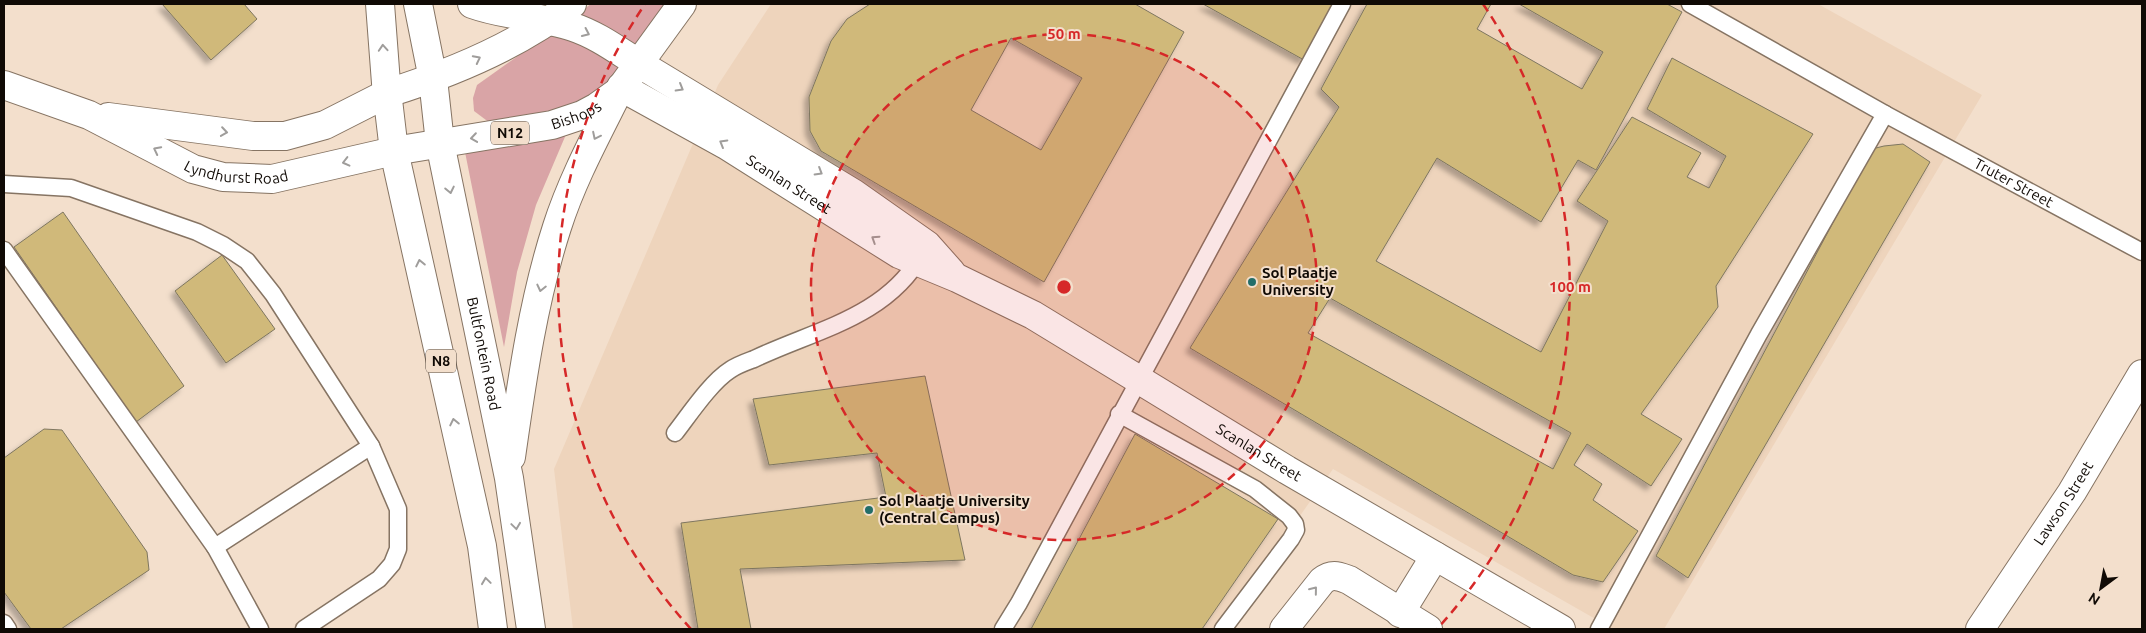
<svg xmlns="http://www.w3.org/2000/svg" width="2146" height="633" viewBox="0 0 2146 633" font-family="Ubuntu,sans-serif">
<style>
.built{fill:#eed4bc}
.green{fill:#d9a4a6}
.building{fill:#d0b97a;stroke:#7e7660;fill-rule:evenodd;filter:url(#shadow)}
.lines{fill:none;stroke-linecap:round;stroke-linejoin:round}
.lane-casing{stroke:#867463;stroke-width:19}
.street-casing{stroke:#867463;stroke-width:30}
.secondary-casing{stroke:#867463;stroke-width:30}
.highway-casing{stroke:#867463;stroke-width:30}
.lane{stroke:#fff;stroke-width:16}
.street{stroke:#fff;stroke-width:28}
.secondary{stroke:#fff;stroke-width:28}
.highway{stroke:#fff;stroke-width:28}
.oneway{stroke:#9f9d9b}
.ring{fill:none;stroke:#d62828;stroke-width:2.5;stroke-dasharray:9 6}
.poi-dot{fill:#236e69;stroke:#f3dfcc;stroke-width:2}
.labels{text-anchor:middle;stroke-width:4;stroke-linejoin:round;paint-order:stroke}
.shield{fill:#f3dfcc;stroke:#544a41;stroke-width:1}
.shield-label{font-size:14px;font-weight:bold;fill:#100a05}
.street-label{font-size:15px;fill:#100a05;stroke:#f3dfcc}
.poi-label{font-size:15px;font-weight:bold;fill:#100a05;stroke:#f3dfcc;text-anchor:start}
.centre{fill:#d62828;stroke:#f3dfcc;stroke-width:2.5}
.ring-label{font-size:15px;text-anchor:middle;font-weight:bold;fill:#d62828;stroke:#f3dfcc;stroke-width:4;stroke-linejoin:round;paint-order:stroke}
</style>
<defs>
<filter id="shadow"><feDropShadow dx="-4.5" dy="4.5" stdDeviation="2.5" flood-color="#0004"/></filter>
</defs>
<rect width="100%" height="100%" fill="#f3dfcc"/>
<polygon class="built" points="771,4 1818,4 1982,95 1664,629 1613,629 1333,469 1220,629 573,629 554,469 718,85"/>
<g class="green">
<polygon points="591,4 668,4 613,79 580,103 552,114 490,123 474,111 473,98 477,85"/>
<polygon points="570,125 536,205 517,272 504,347 464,147"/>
</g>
<g class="building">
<polygon points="162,4 244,4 257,19 211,60"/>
<path d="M870,4H1135L1184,32L1044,282L821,151L810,131L809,97L831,41L847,19ZM1011,38L1082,78L1041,150L971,110Z"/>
<polygon points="1203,4 1335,4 1304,60"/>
<path d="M1367,4H1491L1477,29L1582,89L1603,52L1519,4H1667L1682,12L1596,170L1578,160L1541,222L1437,158L1376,261L1541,352L1608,221L1577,201L1632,117L1701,153L1687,177L1709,188L1726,156L1647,109L1672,58L1813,134L1716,286L1718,307L1641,414L1682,439L1651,486L1587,444L1574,465L1602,484L1593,500L1638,531L1603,582L1573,575L1190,348L1339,107L1321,89ZM1330,298L1571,433L1553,469L1308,333Z"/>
<polygon points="1903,144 1930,162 1688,578 1656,556 1872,149 1884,146"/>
<polygon points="63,212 184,386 136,422 14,247"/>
<polygon points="222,255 275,329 226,363 175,291"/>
<polygon points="925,376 965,560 740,569 751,629 698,629 681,523 886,497 877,453 769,465 753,399"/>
<polygon points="44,429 62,430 147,552 149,570 61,629 31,629 4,592 4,458"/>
<polygon points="1135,434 1278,519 1202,629 1031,629"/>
</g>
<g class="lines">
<g class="lane-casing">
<g id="lane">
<path id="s1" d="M1885,114L2142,252"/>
<polyline points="4,184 71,188 197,232 223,245 247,261 273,294 371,446 215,547"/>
<polyline points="4,250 215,547 260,629"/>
<polyline points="1119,414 1255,489 1289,516 1295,524 1296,530 1291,539 1223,629"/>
<path d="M675,433C689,415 711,382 730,370C737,365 746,362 754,359C814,330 886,318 922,254"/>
<polyline points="4,623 8,629"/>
<polyline points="304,629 379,579 392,564 398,549 398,509 371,446"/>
<polyline points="1003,629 1019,603 1342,4"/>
<polyline points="1599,629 1759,334 1885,114 1690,4"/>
</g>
</g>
<g class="street-casing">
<g id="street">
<polyline points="638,63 853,193 927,245 951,272"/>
<path id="s2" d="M621,87L726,145L899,254L957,278L1033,315L1287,470L1561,629"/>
<polyline points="1400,613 1435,556"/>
<path d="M1284,629L1322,581C1332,573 1338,576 1349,580L1428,629"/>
<path id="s3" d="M1980,629L2072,492L2142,374"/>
</g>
</g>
<g class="secondary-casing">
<g id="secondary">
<path id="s4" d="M4,85L89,115L193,169L223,177L272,179L394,151"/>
<polyline points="108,117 253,136 285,136 325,125 388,93"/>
</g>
</g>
<g class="highway-casing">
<g id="highway">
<polyline points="380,4 386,83 394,151 482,546 493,629"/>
<path id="s5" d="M418,4L433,79L440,143L509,478L531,629"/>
<path d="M472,4C505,16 540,16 573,27C597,35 617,50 638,63"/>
<path d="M388,93C452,73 519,45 572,4"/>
<path id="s6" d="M394,151L552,125L582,115L597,107L618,92L682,4"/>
<path d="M511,457C522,380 533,301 557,227C572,180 596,136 618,92"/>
</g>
</g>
<use href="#lane" class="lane"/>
<use href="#street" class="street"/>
<use href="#secondary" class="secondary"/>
<use href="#highway" class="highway"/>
</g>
<defs><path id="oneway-chevron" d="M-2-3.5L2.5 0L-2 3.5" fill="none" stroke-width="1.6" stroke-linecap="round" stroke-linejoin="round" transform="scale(1.25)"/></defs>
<g class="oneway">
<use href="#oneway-chevron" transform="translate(586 33) rotate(25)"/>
<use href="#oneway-chevron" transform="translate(383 48) rotate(-94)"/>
<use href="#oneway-chevron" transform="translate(477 59) rotate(-27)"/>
<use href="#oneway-chevron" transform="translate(680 88) rotate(30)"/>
<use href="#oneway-chevron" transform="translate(224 132) rotate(8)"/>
<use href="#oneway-chevron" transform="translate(596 136) rotate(116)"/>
<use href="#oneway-chevron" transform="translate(474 138) rotate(172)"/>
<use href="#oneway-chevron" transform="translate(723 143) rotate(-150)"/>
<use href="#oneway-chevron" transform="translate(157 150) rotate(-153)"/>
<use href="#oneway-chevron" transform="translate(346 162) rotate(166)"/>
<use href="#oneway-chevron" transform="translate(819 172) rotate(31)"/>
<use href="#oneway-chevron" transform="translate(450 190) rotate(78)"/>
<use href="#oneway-chevron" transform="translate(875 239) rotate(-147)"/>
<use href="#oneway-chevron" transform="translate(420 263) rotate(-102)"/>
<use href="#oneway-chevron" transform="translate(541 288) rotate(103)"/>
<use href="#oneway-chevron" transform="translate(454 422) rotate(-102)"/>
<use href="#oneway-chevron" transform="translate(516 526) rotate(82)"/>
<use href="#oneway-chevron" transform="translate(486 581) rotate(-98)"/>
<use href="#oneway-chevron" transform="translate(1314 590) rotate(-51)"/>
</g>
<circle cx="1064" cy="287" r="253" fill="#d62828" fill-opacity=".12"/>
<g class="ring">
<circle cx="1064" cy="287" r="253"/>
<path d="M691 629A506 506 0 0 1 645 4M1483 4A506 506 0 0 1 1437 629"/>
</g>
<g class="poi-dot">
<circle cx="1252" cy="282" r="5"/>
<circle cx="869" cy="510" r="5"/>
</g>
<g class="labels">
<g class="shield">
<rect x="491" y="121.5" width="38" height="23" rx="4"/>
<rect x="426" y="349.5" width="30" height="23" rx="4"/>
</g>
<g class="shield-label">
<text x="510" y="138">N12</text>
<text x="441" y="366">N8</text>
</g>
<g class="street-label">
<text dy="5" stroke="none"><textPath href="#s6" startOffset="186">Bishops</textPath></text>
<text dy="5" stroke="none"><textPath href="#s4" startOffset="251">Lyndhurst Road</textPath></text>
<text dy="5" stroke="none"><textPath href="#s1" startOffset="146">Truter Street</textPath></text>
<text dy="5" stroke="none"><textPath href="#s2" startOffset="194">Scanlan Street</textPath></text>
<text dy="5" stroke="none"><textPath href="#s5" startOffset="356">Bultfontein Road</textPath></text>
<text dy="5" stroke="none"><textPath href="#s2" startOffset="736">Scanlan Street</textPath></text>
<text dy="5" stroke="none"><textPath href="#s3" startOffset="151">Lawson Street</textPath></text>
</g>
<g class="poi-label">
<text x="1262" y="278">Sol Plaatje<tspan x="1262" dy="17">University</tspan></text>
<text x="879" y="506">Sol Plaatje University<tspan x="879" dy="17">(Central Campus)</tspan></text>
</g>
</g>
<circle cx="1064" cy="287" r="8" class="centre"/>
<g class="ring-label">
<text x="1064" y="39">50 m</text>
<text x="1570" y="292">100 m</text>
</g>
<rect width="2146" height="633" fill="none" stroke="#100a05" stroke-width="10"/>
<g transform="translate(2101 588) rotate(212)" stroke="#f3dfcc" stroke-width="4" paint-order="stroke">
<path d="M0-4L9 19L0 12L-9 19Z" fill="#100a05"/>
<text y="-8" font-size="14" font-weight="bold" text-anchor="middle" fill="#100a05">N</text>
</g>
</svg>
